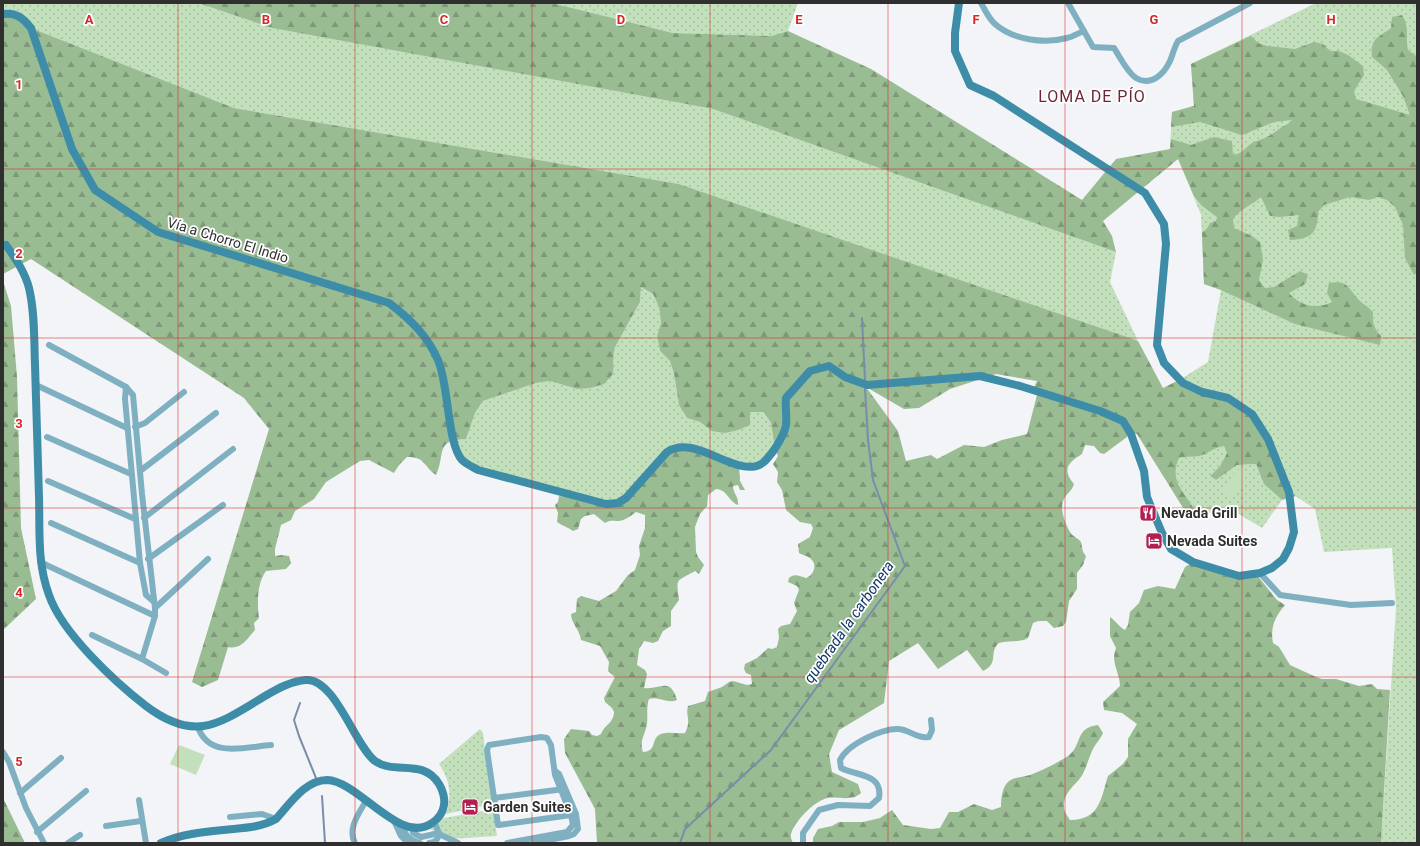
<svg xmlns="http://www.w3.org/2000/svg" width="1420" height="846" viewBox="0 0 1420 846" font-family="Roboto,sans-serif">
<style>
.grass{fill:url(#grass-dots)}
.forest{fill:url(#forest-firs);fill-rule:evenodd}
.pitch{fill:#c2e0bb}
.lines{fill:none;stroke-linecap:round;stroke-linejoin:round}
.stream{stroke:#788dab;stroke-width:2}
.street{stroke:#7fb0c2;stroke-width:6}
.secondary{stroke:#3d8da9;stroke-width:8}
.grid{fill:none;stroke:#d62828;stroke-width:1;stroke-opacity:0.55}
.labels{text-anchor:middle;stroke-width:3.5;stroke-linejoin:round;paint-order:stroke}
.street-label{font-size:14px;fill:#2f2f30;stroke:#fff}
.poi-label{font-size:14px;font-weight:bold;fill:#2f2f30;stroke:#fff;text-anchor:start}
.water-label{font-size:15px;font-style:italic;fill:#10366a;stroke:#fff}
.quarter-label{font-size:16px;letter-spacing:1px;fill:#6b2537;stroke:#fff}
.grid-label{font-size:13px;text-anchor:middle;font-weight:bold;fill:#d62828;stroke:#fff;stroke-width:3.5;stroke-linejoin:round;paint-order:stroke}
</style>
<defs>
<pattern id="grass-dots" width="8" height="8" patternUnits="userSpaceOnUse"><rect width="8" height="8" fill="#c2e0bb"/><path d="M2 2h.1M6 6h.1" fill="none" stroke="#a7c0a1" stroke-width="1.8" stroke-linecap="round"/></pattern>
<pattern id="forest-firs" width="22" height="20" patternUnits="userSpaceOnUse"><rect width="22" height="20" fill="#99bc92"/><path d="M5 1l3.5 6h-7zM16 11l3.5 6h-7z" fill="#7d9978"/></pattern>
</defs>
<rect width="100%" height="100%" fill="#f3f4f7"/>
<g class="grass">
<polygon points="3,3 198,3 272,28 713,109 1116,252 1110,282 1138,341 679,184 234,108 31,28 3,14"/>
<polygon points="552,3 798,3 788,31 771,36 673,33"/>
<polygon points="1316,3 1417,3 1417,843 1381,843 1396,608 1392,548 1324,552 1315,509 1289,492 1202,392 1181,379 1208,362 1221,290 1204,284 1201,215 1178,158 1170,149 1172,112 1194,106 1191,64"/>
<polygon points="641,287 653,294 659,307 661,323 657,336 660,351 670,361 674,374 679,405 687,418 700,422 712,431 750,412 764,412 771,423 775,449 763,462 739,466 618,503 478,470 462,460 453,439 466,439 475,413 483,401 536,383 550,381 577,389 604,384 614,362 614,349 640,302"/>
<path d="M1224,446L1227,453L1220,466L1210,476L1216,480L1237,465L1256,464L1264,483L1282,500L1262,528L1227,507L1197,517C1191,495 1167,485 1179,458L1205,453L1217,447Z"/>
<path d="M480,729L483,733L492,804L446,814C452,795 450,780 439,764Z"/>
<polygon points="493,809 497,836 450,839 428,828 439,819"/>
</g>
<g class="forest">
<path d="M198,3H552L673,33L771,36L788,31L871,69L1082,200L1116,159L1170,149L1171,139L1191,145L1214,137L1232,141L1233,155C1244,154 1246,145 1254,142C1266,138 1270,136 1279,129C1284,125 1288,125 1292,120L1274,122L1242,135L1200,122L1171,127L1172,112L1194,106L1191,64L1251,36L1258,43L1267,46L1295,49L1314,42L1323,44L1330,51H1339L1348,55L1363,66L1364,75L1354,91L1356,99L1410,115L1403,96L1387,70L1372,57C1370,38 1378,38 1391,28L1392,17L1402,15C1410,28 1405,36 1408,50L1416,56L1417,67V273L1414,275L1405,258L1403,225L1395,207L1387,200L1378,197L1369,200L1350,197L1324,205L1318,212C1318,233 1311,239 1290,240L1288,230L1297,226L1299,215L1279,217L1270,216L1261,197C1252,205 1240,209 1233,219L1234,228L1252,236L1260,242L1263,260L1259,280L1265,288L1274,287L1300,271L1308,275L1305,284L1289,293C1300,306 1317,310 1332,302L1327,293L1329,283C1348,280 1347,287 1358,299C1363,304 1368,307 1373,312C1372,323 1374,329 1381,336L1380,345L1295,324L1221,290L1204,284L1202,232L1206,230L1210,223L1216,221L1217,217L1201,205L1194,196L1178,159L1103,221L1112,236L1116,252L713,109L272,28Z"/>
<path d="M10,13L31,28L234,108L679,184L1127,337L1138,341L1163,388L1181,379L1183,383L1228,398L1252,414L1289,492L1296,496L1282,500L1264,484L1256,464L1237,465L1216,480L1210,476L1220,466L1227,453L1224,446C1214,447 1208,454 1199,456C1192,457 1186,456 1179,458C1167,485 1191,495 1197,517L1190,519L1137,434H1131L1104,454L1100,453L1094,446L1085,445L1082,454C1069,462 1061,469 1074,484C1072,491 1067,493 1064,499C1059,508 1065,523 1070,532C1072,536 1078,538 1081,542L1083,552L1086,556L1083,565L1077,573V589L1069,601L1066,622L1063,626L1054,628L1047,621H1038L1033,623L1028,638C1020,643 1009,640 999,643C988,652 1000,663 983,671L967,650L938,669L918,643L889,661L884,703L839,730L829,754L832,772L858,784L861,793C851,802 839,796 828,798C815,800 794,822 791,834C790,837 792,840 793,843H597L595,809L565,753L564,739L571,729L589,731L592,735L597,736L601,734C604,725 614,723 614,712L612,708L605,702L604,698L615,677L608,671L609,662L600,646L581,640C580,630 571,623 571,614L576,612L577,599L581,596L599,601L616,591L628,575L635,570L640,555L639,546L645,528V515L636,512C631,516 624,521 618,521C612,521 610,520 605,523L594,514L585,516L581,519L578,529L573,531C568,527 562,526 557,522L558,513L555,505L558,502L559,496L618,503L667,452L696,449L739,466L740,481L745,490H740L738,485L733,486C733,493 739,497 738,505C728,501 728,490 716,489L708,495L707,506L700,514L695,527L696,552L698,557L704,565L699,574L695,571C676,582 676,577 679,600L671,611V626L663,631L658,641L653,643L644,641L639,649L637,665L645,670L647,674L644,688C660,690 670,676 677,700C667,704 659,696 649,699C646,707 648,716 647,724C645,735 639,741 643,752C657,751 651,740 659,735C666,731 677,734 685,733C692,719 685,717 688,706L705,701L708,692L722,687L729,682L733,681L747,685L752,684L751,675L746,673L744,669L745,664L757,658L768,648L772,649L777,647L779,638L778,629L781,626L790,624L797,611L794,603L799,590L797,586L788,582L789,578C795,573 799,576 806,578C813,576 818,565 811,559C808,556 802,555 799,553L798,544L810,537L813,528L811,524L800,522L786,510L782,490L777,482L778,472L773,464L778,456L775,449L771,423L764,412H750V425L738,430L725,433L712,431L700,422L687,418L679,405L674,374L670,361L660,351L657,336L661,323L659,307L653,294L641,287L640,302L614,349L613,374L604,384L590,388L577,389L550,381L536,383L483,401L475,413L466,439C434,440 446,454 436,475C423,466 426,457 407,457L399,465L394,473L369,460L360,461L326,482L314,499L295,511L291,520L281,525L275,549V556L282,555L289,556L291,563L286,569L266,571C257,583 257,603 259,618L254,623L255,630C247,639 241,650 228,647L218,680L202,687L192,682L269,429L244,398L31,259L3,274V14ZM996,374L1037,381L1032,391L1037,395L1027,434L1002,440L984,447L964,445L937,459L931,455L906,461L898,431L866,387L904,409L919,408L950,389Z"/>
<polygon points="3,281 11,306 17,377 21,528 36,599 3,630"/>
<path d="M1193,562L1239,576L1257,575L1277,600L1285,605C1275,617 1270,627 1273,643L1279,647L1290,665L1316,677L1322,679H1336L1359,686L1372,684L1377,689L1390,690L1381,843H813V838L818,829L832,826L839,822H863L880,818L892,810L903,825L931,829L940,828L949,812H958L974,804L992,810L1001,807C1001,798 1002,787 1009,781C1015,777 1024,777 1030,775C1039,772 1061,761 1068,756C1083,745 1074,728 1098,725L1103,733C1100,740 1095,744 1092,751C1088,760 1086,769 1081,777C1075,785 1065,792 1064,803C1063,810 1066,814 1070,820C1100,820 1101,798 1108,776L1123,764L1128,757V739L1137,724L1122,713L1104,710L1103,702L1120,686C1120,672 1110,663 1116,648L1110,636V617C1116,621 1118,626 1125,630L1128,625L1130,612L1139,603L1144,590L1158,586L1175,589L1185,567Z"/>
<polygon points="3,798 25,843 3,843"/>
</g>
<g class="pitch">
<polygon points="1237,469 1247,475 1232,498 1222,492"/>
<polygon points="179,745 205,755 196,775 170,764"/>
</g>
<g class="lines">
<g class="stream">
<polyline points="862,318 865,381"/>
<polyline points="300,703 294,720 299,736 316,778"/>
<polyline points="322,796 325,843"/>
<polyline points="680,843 685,829 771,750 905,566 873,480 868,440 865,388"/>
</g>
<g class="street">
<path d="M981,3C985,10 989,19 995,24C1013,40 1044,44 1067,38C1073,37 1078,33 1084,31"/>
<path d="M1068,3L1093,47L1114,48C1120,57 1127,72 1136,78C1151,87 1164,74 1170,61C1173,54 1174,48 1178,41L1250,3"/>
<polyline points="49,345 126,387 133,395 142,494 155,608 155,616 142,659 92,635"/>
<polyline points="36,385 127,428"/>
<polyline points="126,387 125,399 140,563 146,595 153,601"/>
<polyline points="135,427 145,423 184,392"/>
<polyline points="47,437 131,474"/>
<polyline points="140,471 216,413"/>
<polyline points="48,481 135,519"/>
<polyline points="144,518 233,449"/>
<polyline points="51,523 140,563"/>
<polyline points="148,559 223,505"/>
<polyline points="40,562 155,616"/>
<polyline points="1260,573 1280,595 1351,605 1392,603"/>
<polyline points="155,608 208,559"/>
<polyline points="142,659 166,673"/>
<path d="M198,727C209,759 245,747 271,745"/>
<polyline points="3,752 9,762 26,808 44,843"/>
<polyline points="20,793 61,758"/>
<polyline points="494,798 564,789"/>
<polyline points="139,800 146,843"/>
<polyline points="230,817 262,814 276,819"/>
<polyline points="394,821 401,836 408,843"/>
<polyline points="106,826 141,821"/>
<path d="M403,826C405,836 410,840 420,843"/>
<polyline points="412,828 413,833 421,837 439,833"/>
<polyline points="37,832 86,791"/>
<polyline points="439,834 458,843"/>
<polyline points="68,843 80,835"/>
<path d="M355,843C347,829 359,813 366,801"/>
<path d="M429,843L434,842C442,836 438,830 434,822"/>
<polyline points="507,843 567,832 573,825 571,815 555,775 551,745 547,738 541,737 489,745 487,750 498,825 499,825 571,815 576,814"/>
<polyline points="534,843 569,836 574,834 578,829 576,814 559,774 555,771"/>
<path d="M803,843V833L819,810L838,805L870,806L879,798C883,773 856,776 841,768L840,760C848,744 882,728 899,729C910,730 917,739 929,737L932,730L931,720"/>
</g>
<g class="secondary">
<path d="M3,14C16,12 23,18 31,28L72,149L95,190L158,232L389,303C410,319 427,335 438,360C449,385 447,443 462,460C466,464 473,467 478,470L606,504L618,503L626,498L667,452C696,432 739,482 764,462C767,459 771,454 774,450C778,444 785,432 786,425C787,416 785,407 786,398L810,371L829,366L845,377L867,385L980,376L1020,386L1100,411L1123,421L1131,434L1144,471L1147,497L1162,533L1171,549L1193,562L1239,576L1260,573L1272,568L1283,559L1289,548L1294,532L1289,492L1268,439L1252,414L1228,398L1202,392L1183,383L1164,363L1157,345L1166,244L1164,224L1145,193L994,96L970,85L955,51V33L959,3"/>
<path d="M6,245C15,258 25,272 29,288C35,313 34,340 35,365C36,409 38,453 39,497C40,531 37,563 49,595C62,633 115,682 146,706C195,743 219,724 265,696C277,689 291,681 306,680C335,678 355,746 375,761C395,775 423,758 439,784C443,790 445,799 444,805C443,812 438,819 432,823C400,846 359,781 327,780C305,780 289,805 276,819C260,828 242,828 224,830C203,832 181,834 161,843"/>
</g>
</g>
<path class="grid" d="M178,3V843M355,3V843M532,3V843M710,3V843M888,3V843M1065,3V843M1242,3V843M3,169H1417M3,338H1417M3,508H1417M3,677H1417"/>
<defs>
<g id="restaurant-square" transform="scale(0.9)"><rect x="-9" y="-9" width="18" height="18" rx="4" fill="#b12051" stroke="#fff"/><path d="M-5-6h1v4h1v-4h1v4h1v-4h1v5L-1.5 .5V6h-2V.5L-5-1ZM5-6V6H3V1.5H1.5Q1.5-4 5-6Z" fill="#fff"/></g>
<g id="hotel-square" transform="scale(0.9)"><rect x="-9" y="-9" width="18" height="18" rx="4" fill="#b12051" stroke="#fff"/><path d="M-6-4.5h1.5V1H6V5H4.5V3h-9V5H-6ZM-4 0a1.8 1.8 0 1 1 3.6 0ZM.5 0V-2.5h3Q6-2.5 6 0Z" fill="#fff"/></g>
</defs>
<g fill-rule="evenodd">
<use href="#restaurant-square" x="1148" y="513"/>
<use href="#hotel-square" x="1154" y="541"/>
<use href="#hotel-square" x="470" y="807"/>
</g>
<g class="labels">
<g class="street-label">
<text transform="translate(228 240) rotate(17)" y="5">Vía a Chorro El Indio</text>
</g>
<g class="poi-label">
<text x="1161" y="518">Nevada Grill</text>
<text x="1167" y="546">Nevada Suites</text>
<text x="483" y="812">Garden Suites</text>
</g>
<g class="water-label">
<text transform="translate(849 622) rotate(-55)" y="5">quebrada la carbonera</text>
</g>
<g class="quarter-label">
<text x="1092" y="102">LOMA DE PÍO</text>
</g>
</g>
<g class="grid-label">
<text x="89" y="24">A</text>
<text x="266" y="24">B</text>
<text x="444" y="24">C</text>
<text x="621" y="24">D</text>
<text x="799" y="24">E</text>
<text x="976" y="24">F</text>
<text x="1154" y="24">G</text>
<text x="1331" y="24">H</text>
<text x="19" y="89">1</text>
<text x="19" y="258">2</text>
<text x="19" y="428">3</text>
<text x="19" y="597">4</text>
<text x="19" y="766">5</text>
</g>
<rect width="1420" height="846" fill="none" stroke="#2f2f30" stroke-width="8"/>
</svg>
